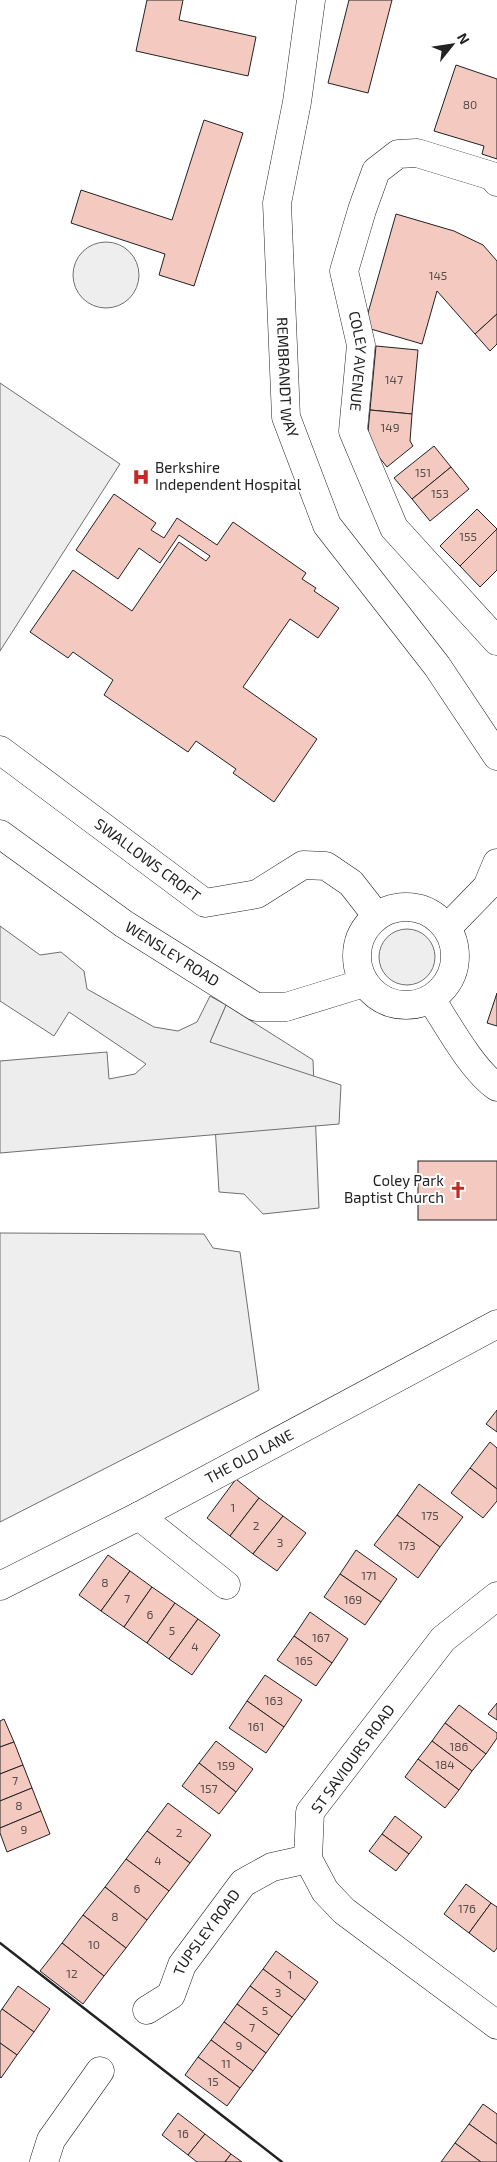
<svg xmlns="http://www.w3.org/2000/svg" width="497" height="2162" viewBox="0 0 497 2162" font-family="'Exo 2',sans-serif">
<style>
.green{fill:#eee;stroke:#6f6f6f}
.parking{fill:#ededed;stroke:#6f6f6f}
.building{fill:#f3c9c0;stroke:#222}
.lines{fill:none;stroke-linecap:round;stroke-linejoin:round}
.minor-casing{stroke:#222;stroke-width:29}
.minor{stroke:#fff;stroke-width:28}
.wall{stroke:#222;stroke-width:2.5}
.labels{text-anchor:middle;stroke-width:4;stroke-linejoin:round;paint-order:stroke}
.number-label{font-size:12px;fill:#564c4a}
.street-label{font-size:15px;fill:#222;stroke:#fff}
.poi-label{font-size:15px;fill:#222;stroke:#fff;text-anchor:start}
</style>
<rect width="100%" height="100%" fill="#fff"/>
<g class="green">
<circle cx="106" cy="275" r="33"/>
<polygon points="0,383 120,464 0,651"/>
<circle cx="407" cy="957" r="28"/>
<polygon points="226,1005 313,1060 319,1208 263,1214 244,1194 219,1192 210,1042"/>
<polygon points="0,1233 204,1234 213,1248 240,1252 259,1390 0,1522"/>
</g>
<polygon class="parking" points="0,926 40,955 61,952 84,971 87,989 154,1027 178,1031 197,1022 210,996 226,1005 210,1042 341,1085 339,1124 0,1153 0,1061 107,1052 109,1079 135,1074 146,1064 69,1012 54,1036 0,1001"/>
<g class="building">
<polygon points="147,0 183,0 179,20 256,37 248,76 136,51"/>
<polygon points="349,0 392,0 368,93 328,83"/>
<polygon points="456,65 497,79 497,159 482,154 484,146 434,131"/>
<polygon points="204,120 243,133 194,286 159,275 165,254 71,223 81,190 172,220"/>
<polygon points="396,214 454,231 483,245 497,261 497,314 475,334 437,291 422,344 364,327"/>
<polygon points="497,314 497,344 490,351 475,334"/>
<polygon points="376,346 418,350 412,414 370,410"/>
<polygon points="370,410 412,414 410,441 413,446 387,467 367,442"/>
<polygon points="434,446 451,467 412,499 394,478"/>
<polygon points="451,467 469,489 430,521 412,499"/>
<polygon points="114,494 156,523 151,530 164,538 177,518 217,545 233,522 306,573 302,579 316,588 314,591 339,608 318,638 290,619 243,687 317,739 274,802 233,773 236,769 196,741 188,752 104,695 113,680 73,652 68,658 30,632 73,570 132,611 179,542 206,561 210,556 179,535 160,563 139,548 118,579 76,550"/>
<polygon points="477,509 497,529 460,566 440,546"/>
<polygon points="497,529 497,570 480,587 460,566"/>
<polygon points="497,993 497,1026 487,1023"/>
<rect x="418" y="1161" width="79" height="59"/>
<polygon points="497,1410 497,1432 486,1424"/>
<polygon points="490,1442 497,1448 497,1489 470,1468"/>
<polygon points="470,1468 497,1489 497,1501 483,1518 451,1493"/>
<polygon points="236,1479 259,1498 230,1536 207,1518"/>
<polygon points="419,1484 463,1517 440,1547 397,1515"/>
<polygon points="259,1498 283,1516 253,1554 230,1536"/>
<polygon points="397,1515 440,1547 418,1578 374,1545"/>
<polygon points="283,1516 306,1533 277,1571 253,1554"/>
<polygon points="356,1550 397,1579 381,1602 340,1574"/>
<polygon points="108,1555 130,1571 101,1611 79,1595"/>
<polygon points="130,1571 152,1587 124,1627 101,1611"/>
<polygon points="340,1574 381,1602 365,1625 324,1597"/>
<polygon points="152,1587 175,1603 147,1643 124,1627"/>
<polygon points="175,1603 198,1619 169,1659 147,1643"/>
<polygon points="310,1612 348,1639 332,1663 294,1636"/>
<polygon points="198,1619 220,1635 192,1675 169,1659"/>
<polygon points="294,1636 332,1663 316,1686 277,1660"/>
<polygon points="265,1675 302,1700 284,1727 247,1701"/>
<polygon points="247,1701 284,1727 266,1753 229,1728"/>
<polygon points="497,1703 497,1720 488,1714"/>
<polygon points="459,1705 497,1733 497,1738 486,1754 445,1723"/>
<polygon points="4,1719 14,1742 0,1747 0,1721"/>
<polygon points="445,1723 486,1754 472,1771 432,1741"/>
<polygon points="216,1741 253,1769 236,1792 199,1763"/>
<polygon points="432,1741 472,1771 459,1790 418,1759"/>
<polygon points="14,1742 23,1765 0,1774 0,1747"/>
<polygon points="418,1759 459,1790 445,1808 405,1777"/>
<polygon points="199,1763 236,1792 219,1814 182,1786"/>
<polygon points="23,1765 32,1788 0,1801 0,1774"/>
<polygon points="32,1788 41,1811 0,1828 0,1801"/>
<polygon points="168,1803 211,1835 190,1863 147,1831"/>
<polygon points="41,1811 50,1834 7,1852 0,1833 0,1828"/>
<polygon points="395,1816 422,1837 409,1854 382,1834"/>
<polygon points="147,1831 190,1863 169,1891 126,1859"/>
<polygon points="382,1834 409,1854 396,1871 369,1851"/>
<polygon points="126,1859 169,1891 147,1920 105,1887"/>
<polygon points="466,1884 491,1903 469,1933 444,1914"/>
<polygon points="105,1887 147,1920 126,1948 83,1915"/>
<polygon points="491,1903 497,1907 497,1948 494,1952 469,1933"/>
<polygon points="83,1915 126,1948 104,1976 62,1943"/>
<polygon points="62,1943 104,1976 83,2004 40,1971"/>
<polygon points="276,1951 318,1982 305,2000 263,1969"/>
<polygon points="263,1969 305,2000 292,2017 250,1986"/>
<polygon points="18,1986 50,2009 34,2032 2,2009"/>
<polygon points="250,1986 292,2017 279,2035 237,2004"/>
<polygon points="237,2004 279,2035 266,2053 224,2022"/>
<polygon points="2,2009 34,2032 17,2055 0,2043 0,2012"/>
<polygon points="224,2022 266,2053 253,2071 211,2040"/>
<polygon points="211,2040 253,2071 240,2088 198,2057"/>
<polygon points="0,2043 17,2055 1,2078 0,2077"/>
<polygon points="198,2057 240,2088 227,2106 185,2075"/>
<polygon points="483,2104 497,2114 497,2144 469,2124"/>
<polygon points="178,2113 205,2134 188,2155 162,2135"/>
<polygon points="469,2124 497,2144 497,2162 481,2162 455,2143"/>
<polygon points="205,2134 231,2154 225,2162 197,2162 188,2155"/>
<polygon points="455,2143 481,2162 441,2162"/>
<polygon points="231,2154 242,2162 225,2162"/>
</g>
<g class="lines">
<g class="minor-casing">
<g id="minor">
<path id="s1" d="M311,0L297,102L277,203L286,417L327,525L437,666L497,756"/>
<path id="s2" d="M497,182L492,176L417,153L398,154L376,171L362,210L344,271L361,345L353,431L394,528L497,641"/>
<path id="s3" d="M0,750L205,903L257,894L303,865L326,866L351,883L376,915"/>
<path id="s4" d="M0,834L124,924L256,1007H286L364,983"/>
<circle cx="406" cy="956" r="49"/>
<polyline points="447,928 487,887 497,863"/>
<path d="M431,999C448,1025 472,1070 497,1087"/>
<polyline points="139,1516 226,1585"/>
<path id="s5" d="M0,1586L139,1516L497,1324"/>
<polyline points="497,1596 443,1639 310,1812 308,1859 325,1891 344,1911 497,2025"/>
<path id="s6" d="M147,2010L171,1995L182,1965L243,1883L272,1867L308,1859"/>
<polyline points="44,2162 51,2140 100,2071"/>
</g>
</g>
<use href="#minor" class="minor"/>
<polyline class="wall" points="0,1943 282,2162"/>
</g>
<defs>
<g id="hospital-bare" transform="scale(1.35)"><path d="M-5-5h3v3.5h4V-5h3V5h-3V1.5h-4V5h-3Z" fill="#c62828" stroke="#fff" stroke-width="2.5" paint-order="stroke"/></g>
<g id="church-bare" transform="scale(1.35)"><path d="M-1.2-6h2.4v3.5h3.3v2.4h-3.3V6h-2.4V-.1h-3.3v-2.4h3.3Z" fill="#c62828" stroke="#fff" stroke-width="2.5" paint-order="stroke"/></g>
</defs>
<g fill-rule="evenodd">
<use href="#hospital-bare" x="141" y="477"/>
<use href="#church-bare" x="458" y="1190"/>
</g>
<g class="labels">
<g class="number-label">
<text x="470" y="109">80</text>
<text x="438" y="280">145</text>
<text x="394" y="384">147</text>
<text x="390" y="432">149</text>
<text x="423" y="477">151</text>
<text x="440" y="498">153</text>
<text x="468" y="541">155</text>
<text x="233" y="1512">1</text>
<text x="430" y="1520">175</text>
<text x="256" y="1530">2</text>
<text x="280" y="1547">3</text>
<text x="407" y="1550">173</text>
<text x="369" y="1580">171</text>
<text x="105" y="1587">8</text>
<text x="127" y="1603">7</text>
<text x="353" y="1604">169</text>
<text x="150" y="1619">6</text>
<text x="172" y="1635">5</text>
<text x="321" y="1642">167</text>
<text x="195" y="1651">4</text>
<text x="304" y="1665">165</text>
<text x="274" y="1705">163</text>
<text x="256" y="1731">161</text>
<text x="459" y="1751">186</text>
<text x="445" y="1769">184</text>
<text x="226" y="1770">159</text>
<text x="15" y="1785">7</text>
<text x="209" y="1793">157</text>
<text x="19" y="1810">8</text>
<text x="24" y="1834">9</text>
<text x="179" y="1837">2</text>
<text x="158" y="1865">4</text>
<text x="137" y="1893">6</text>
<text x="467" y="1913">176</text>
<text x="115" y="1921">8</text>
<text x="94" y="1949">10</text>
<text x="72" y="1978">12</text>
<text x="290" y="1979">1</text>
<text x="278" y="1997">3</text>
<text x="265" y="2015">5</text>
<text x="252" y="2032">7</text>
<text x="239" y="2050">9</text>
<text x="226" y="2068">11</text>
<text x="213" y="2086">15</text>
<text x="183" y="2138">16</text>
</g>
<g class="street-label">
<text dy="5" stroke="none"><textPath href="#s2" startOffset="330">COLEY AVENUE</textPath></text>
<text dy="5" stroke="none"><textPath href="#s1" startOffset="381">REMBRANDT WAY</textPath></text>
<text dy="5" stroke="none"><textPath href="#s3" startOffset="184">SWALLOWS CROFT</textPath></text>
<text dy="5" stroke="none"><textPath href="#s4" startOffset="210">WENSLEY ROAD</textPath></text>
<text dy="5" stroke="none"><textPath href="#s5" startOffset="281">THE OLD LANE</textPath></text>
<text transform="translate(353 1759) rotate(-54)" y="5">ST SAVIOURS ROAD</text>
<text dy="5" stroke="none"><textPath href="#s6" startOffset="101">TUPSLEY ROAD</textPath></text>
</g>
<g class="poi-label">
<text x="155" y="473">Berkshire<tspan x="155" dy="17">Independent Hospital</tspan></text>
<text x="444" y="1186" text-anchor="end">Coley Park<tspan x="444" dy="17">Baptist Church</tspan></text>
</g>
</g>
<g transform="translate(452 45) rotate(60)" stroke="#ffffff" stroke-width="4" paint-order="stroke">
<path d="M0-4L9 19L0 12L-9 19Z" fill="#222222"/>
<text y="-8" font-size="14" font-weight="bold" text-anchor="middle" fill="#222222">N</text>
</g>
</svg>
